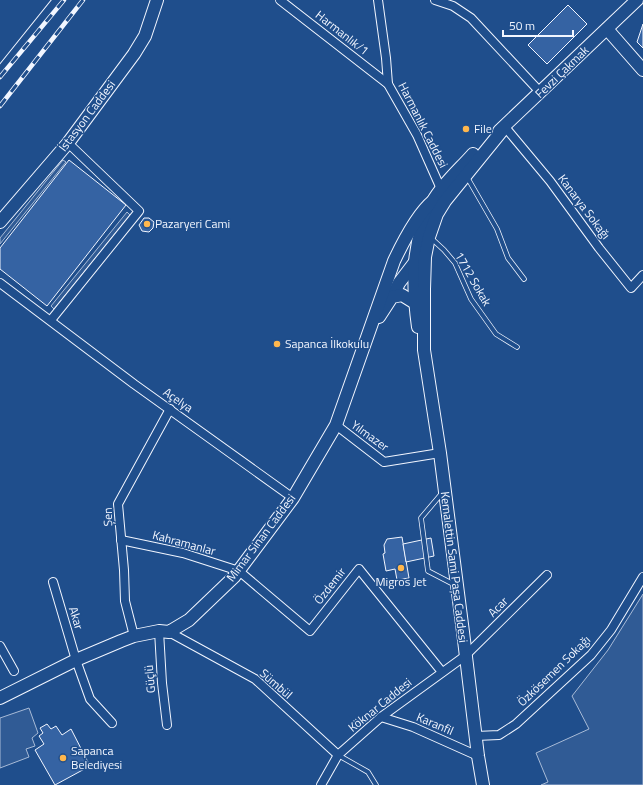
<svg xmlns="http://www.w3.org/2000/svg" width="643" height="785" viewBox="0 0 643 785" font-family="'Titillium Web',sans-serif">
<style>
.built{fill:#305b95;stroke:#a8bbd7}
.building{fill:#3563a3;stroke:#f2f6ff}
.lines{fill:none;stroke-linecap:round;stroke-linejoin:round}
.lane-casing{stroke:#f2f6ff;stroke-width:5.5}
.street-casing{stroke:#f2f6ff;stroke-width:10}
.secondary-casing{stroke:#f2f6ff;stroke-width:14}
.lane{stroke:#1f4e8c;stroke-width:4}
.street{stroke:#1f4e8c;stroke-width:8}
.secondary{stroke:#1f4e8c;stroke-width:12}
.rail-casing{stroke:#f2f6ff;stroke-width:4.5}
.rail{stroke:#1f4e8c;stroke-width:3;stroke-dasharray:9;stroke-linecap:butt}
.poi-dot{fill:#ffb74d;stroke:#1f4e8c;stroke-width:1.5}
.labels{text-anchor:middle;stroke-width:3;stroke-linejoin:round;paint-order:stroke}
.street-label{font-size:12px;fill:#f2f6ff;stroke:#1f4e8c}
.poi-label{font-size:12px;fill:#f2f6ff;stroke:#1f4e8c;text-anchor:start}
</style>
<rect width="100%" height="100%" fill="#1f4e8c"/>
<g class="built">
<polygon points="63,160 66,162 0,244 0,238"/>
<polygon points="127,212 130,215 54,309 51,306"/>
<polygon points="643,594 643,785 541,785 548,782 536,753 589,729 572,696 608,650"/>
<polygon points="29,708 38,733 32,738 35,746 26,749 29,757 0,768 0,718"/>
</g>
<g class="building">
<polygon points="568,5 587,24 547,64 528,45"/>
<polygon points="643,24 643,48 637,42"/>
<polygon points="69,160 126,205 47,306 0,269 0,248"/>
<polygon points="144,218 149,218 154,222 153,228 149,232 142,231 139,225"/>
<polygon points="402,537 409,578 397,580 395,569 386,571 383,554 385,553 384,545 387,539"/>
<polygon points="431,538 434,556 406,562 403,544"/>
<polygon points="47,724 51,729 56,726 62,735 71,729 90,766 55,785 35,750 44,744 39,736 43,733 40,728"/>
</g>
<g class="lines">
<g class="lane-casing">
<g id="lane">
<polyline points="467,177 497,229 508,258 524,279"/>
<polyline points="431,238 444,250 455,263 471,299 496,334 517,347"/>
<polyline points="443,492 421,518 428,571 455,585"/>
<polyline points="338,755 368,772 376,785"/>
</g>
</g>
<g class="street-casing">
<g id="street">
<polyline points="280,0 388,84"/>
<polyline points="378,0 386,58 388,84 417,135 441,189"/>
<polyline points="435,0 453,6 471,18 541,93"/>
<polyline points="0,71 57,0"/>
<polyline points="505,127 550,181 599,248 631,288 643,275"/>
<polyline points="0,283 134,384 293,498"/>
<polyline points="51,320 139,211 68,143"/>
<polyline points="336,425 384,462 440,453"/>
<polyline points="121,540 183,553 239,571 310,631 359,569 442,672"/>
<polyline points="53,582 76,660 90,699 112,723"/>
<polyline points="159,631 162,683 167,725"/>
<polyline points="169,632 255,679 338,755"/>
<polyline points="134,636 125,601 124,570 118,504 170,409"/>
<polyline points="0,646 14,671"/>
<polyline points="381,717 413,727 478,756"/>
<polyline points="476,736 499,735 516,724 591,655 611,630 643,577"/>
<polyline points="321,785 338,755 381,717 465,656 547,575"/>
</g>
</g>
<g class="secondary-casing">
<g id="secondary">
<polyline points="607,29 643,70"/>
<polyline points="499,131 637,0"/>
<polyline points="0,222 68,143 134,54 145,36 157,0"/>
<polyline points="392,297 399,283 415,262"/>
<polyline points="379,317 392,297 402,295 415,303"/>
<path d="M418,327C412,283 411,241 433,201C443,183 460,169 473,154"/>
<path d="M0,698L76,660L121,641L134,636L159,631L169,632L189,620L234,577L293,498L336,425L394,261C403,242 417,214 433,201"/>
<polyline points="483,785 478,756 463,632 440,453 424,350 424,289 425,257 429,237 437,214 445,201 505,127"/>
</g>
</g>
<use href="#lane" class="lane"/>
<use href="#street" class="street"/>
<use href="#secondary" class="secondary"/>
<g class="rail-casing">
<g id="rail">
<polyline points="0,77 64,0"/>
<polyline points="0,106 83,0"/>
</g>
</g>
<use href="#rail" class="rail"/>
</g>
<g class="poi-dot">
<circle cx="466" cy="129" r="4"/>
<circle cx="147" cy="224" r="4"/>
<circle cx="277" cy="344" r="4"/>
<circle cx="401" cy="568" r="4"/>
<circle cx="63" cy="758" r="4"/>
</g>
<g class="labels">
<g class="street-label">
<text transform="translate(342 33) rotate(38)" y="4">Harmanlık/1</text>
<text transform="translate(562 72) rotate(-44)" y="4">Fevzi Çakmak</text>
<text transform="translate(87 116) rotate(-53)" y="4">İstasyon Caddesi</text>
<text transform="translate(423 125) rotate(63)" y="4">Harmanlık Caddesi</text>
<text transform="translate(584 207) rotate(53)" y="4">Kanarya Sokağı</text>
<text transform="translate(473 279) rotate(60)" y="4">1712 Sokak</text>
<text transform="translate(178 400) rotate(35)" y="4">Açelya</text>
<text transform="translate(370 436) rotate(36)" y="4">Yılmazer</text>
<text transform="translate(108 517) rotate(-92)" y="4">Şen</text>
<text transform="translate(261 538) rotate(-53)" y="4">Mimar Sinan Caddesi</text>
<text transform="translate(184 543) rotate(15)" y="4">Kahramanlar</text>
<text transform="translate(454 567) rotate(83)" y="4">Kemalettin Sami Paşa Caddesi</text>
<text transform="translate(330 586) rotate(-52)" y="4">Özdemir</text>
<text transform="translate(498 607) rotate(-45)" y="4">Acar</text>
<text transform="translate(76 618) rotate(73)" y="4">Akar</text>
<text transform="translate(554 671) rotate(-44)" y="4">Özkösemen Sokağı</text>
<text transform="translate(150 679) rotate(-95)" y="4">Güçlü</text>
<text transform="translate(276 684) rotate(41)" y="4">Sümbül</text>
<text transform="translate(380 705) rotate(-39)" y="4">Köknar Caddesi</text>
<text transform="translate(435 724) rotate(23)" y="4">Karanfil</text>
</g>
<g class="poi-label">
<text x="474" y="133">File</text>
<text x="155" y="228">Pazaryeri Cami</text>
<text x="285" y="348">Sapanca İlkokulu</text>
<text x="401" y="586" text-anchor="middle">Migros Jet</text>
<text x="71" y="755">Sapanca<tspan x="71" dy="14">Belediyesi</tspan></text>
</g>
</g>
<path d="M503 30v6h70v-6" fill="none" stroke="#f2f6ff" stroke-width="2"/>
<text x="509" y="30" font-size="12" fill="#f2f6ff" stroke="#1f4e8c" stroke-width="3" paint-order="stroke">50 m</text>
</svg>
